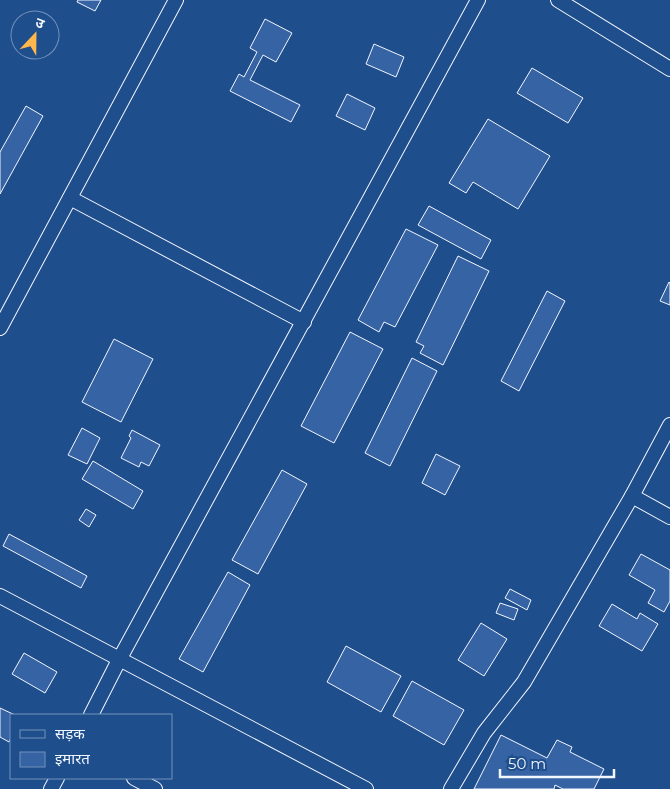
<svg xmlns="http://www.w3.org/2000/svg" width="670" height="789" viewBox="0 0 670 789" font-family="Montserrat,'Noto Sans Devanagari',sans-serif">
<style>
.building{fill:#3563a3;stroke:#f2f6ff}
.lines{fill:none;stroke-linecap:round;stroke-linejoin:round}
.minor-casing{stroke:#f2f6ff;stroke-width:16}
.minor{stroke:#1f4e8c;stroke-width:14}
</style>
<rect width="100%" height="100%" fill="#1f4e8c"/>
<g class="building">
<polygon points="78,0 101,0 95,11 77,2"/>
<polygon points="265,19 292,33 276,62 263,55 250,80 300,105 291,122 230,91 239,74 244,77 257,52 250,48"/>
<polygon points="374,44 404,57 396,77 366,64"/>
<polygon points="532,68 583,98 568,123 517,93"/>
<polygon points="347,94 375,108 365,130 336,116"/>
<polygon points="26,106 43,116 0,194 0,152"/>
<polygon points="488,119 550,156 518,209 473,182 466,193 449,183"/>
<polygon points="429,206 491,240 481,259 418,225"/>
<polygon points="406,229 438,245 395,327 384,322 379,332 358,320"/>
<polygon points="458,256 489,271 443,365 420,353 424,346 416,342"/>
<polygon points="669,282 670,283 670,305 660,301"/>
<polygon points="547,291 565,301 519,391 501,381"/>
<polygon points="350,332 383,349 334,443 301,426"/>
<polygon points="114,339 153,359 121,422 82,402"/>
<polygon points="412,358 437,371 390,466 365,453"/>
<polygon points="82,428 100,438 87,464 68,455"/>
<polygon points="132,430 160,445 149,466 141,462 139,467 121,458 131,438 129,436"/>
<polygon points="436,454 460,466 445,495 422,483"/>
<polygon points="93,461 143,491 133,509 82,479"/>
<polygon points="282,470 307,484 258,574 232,560"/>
<polygon points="86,509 96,515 89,527 79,520"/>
<polygon points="9,534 87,576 81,588 3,546"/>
<polygon points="641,554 670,570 670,601 664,612 648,603 655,590 629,575"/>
<polygon points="228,572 250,585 203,672 179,659"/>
<polygon points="510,589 531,600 527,610 505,598"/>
<polygon points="500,603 518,609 514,620 496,613"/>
<polygon points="612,604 637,619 640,613 658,624 642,651 599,626"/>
<polygon points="481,623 507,639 484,676 458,660"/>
<polygon points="346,646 401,676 381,712 327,682"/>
<polygon points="24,653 57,672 45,693 12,674"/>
<polygon points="412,681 464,710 444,745 393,716"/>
<polygon points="0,708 15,715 11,715 11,738 9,742 0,737"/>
<polygon points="501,735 547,758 557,740 572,747 570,752 604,769 594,789 563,789 555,785 554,789 474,789"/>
</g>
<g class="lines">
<g class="minor-casing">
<g id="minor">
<polyline points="558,0 670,69"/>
<polyline points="70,198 304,322"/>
<polyline points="0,328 176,0"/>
<polyline points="632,496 670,517"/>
<polyline points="0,596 366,789"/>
<polyline points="91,715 119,660 478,0"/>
<polyline points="134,778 155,789"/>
<polyline points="51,789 57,778"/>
<polyline points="451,789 484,733 524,682 632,496 670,425"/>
</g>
</g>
<use href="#minor" class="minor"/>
</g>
<rect x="10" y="714" width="162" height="65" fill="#1f4e8c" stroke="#7391ba"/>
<rect x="20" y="730" width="25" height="8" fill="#1f4e8c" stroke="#7391ba"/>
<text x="55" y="739" font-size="15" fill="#f2f6ff">सड़क</text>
<rect x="20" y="752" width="25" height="15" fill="#3563a3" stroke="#7391ba"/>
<text x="55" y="764" font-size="15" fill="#f2f6ff">इमारत</text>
<g transform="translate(35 35) rotate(22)"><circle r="24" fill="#1f4e8c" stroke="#7391ba"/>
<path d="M0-4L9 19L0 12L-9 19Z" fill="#ffb74d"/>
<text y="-8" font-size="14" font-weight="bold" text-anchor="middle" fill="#f2f6ff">उ</text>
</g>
<path d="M500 769v8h114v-8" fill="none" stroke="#f2f6ff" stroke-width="2.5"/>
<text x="508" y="769" font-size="15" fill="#f2f6ff" stroke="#1f4e8c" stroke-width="4" paint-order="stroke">50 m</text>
</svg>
